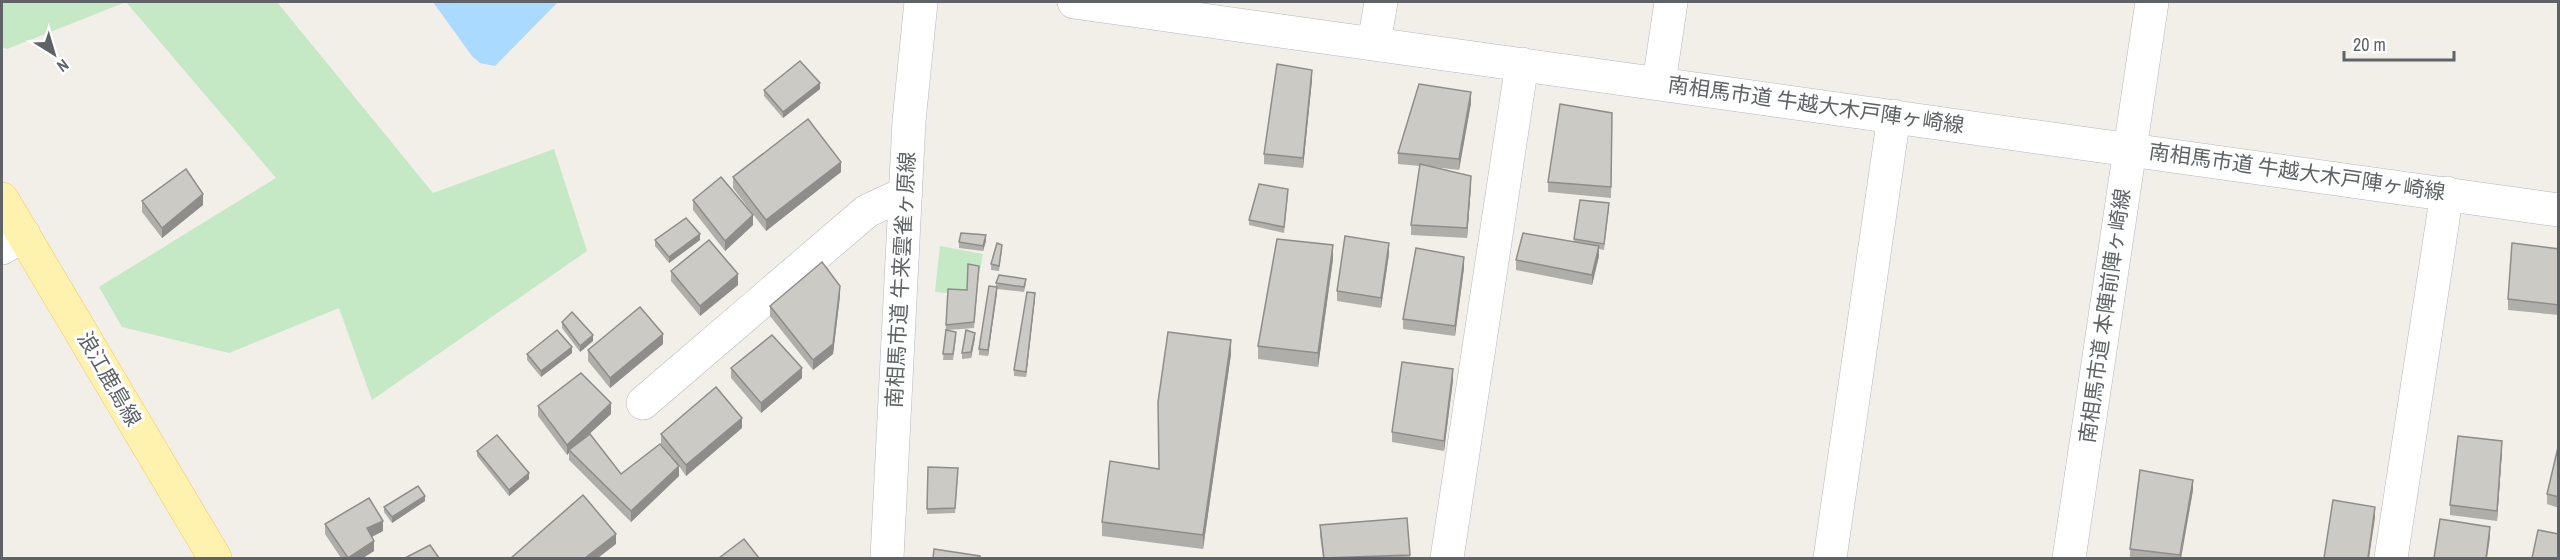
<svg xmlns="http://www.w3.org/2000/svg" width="2560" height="560" viewBox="0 0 2560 560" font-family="'Archivo Narrow','Noto Sans JP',sans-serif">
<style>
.green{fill:#c5e8c5}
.water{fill:#aadaff}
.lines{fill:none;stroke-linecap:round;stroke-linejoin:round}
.minor-casing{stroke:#b5b8bc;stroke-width:34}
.major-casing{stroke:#f2c960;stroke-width:34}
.minor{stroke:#fff;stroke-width:33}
.major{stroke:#fff2af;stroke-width:33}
.wall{fill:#afaea9}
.shaded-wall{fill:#8f8d8a}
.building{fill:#cccac5;stroke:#8f8d8a;stroke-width:1.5}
.labels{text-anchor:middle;stroke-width:6;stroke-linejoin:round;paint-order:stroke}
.street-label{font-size:21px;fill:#5f6368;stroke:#fff}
</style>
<rect width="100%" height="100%" fill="#f1efe8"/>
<g class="green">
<polygon points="2,2 277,2 433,193 554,149 587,251 372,400 339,308 229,353 122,327 99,287 276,178 126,2 7,49 2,47"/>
<polygon points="940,246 983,254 975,295 935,292"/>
</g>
<polygon class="water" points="433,2 558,2 495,66 480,63 472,56"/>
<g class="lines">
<g class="minor-casing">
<g id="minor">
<polyline points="1074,2 2558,210"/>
<polyline points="1374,43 1381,2"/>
<polyline points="1659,83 1671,2"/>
<polyline points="2,248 24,235"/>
<polyline points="643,403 867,211 906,193"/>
<polyline points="887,558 909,121 921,2"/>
<polyline points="1447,558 1522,64"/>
<polyline points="1830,558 1894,116"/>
<polyline points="2069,558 2152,2"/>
<polyline points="2391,558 2447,193"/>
</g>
</g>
<g class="major-casing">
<polyline id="major" points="2,199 215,558"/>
</g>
<use href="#minor" class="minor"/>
<use href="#major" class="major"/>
</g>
<g class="wall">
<polygon points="1312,80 1303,168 1264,164 1264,154"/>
<polygon points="820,89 783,118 764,96 764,90"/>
<polygon points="1471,103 1459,170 1433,167 1471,186 1467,238 1411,235 1411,225 1420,166 1398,164 1398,153"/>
<polygon points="1612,113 1611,198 1548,192 1548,182"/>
<polygon points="841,172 766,231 733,188 733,177"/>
<polygon points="1288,194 1284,233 1249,225 1249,220"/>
<polygon points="693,200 753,225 725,251 693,210"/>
<polygon points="142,201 203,205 162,238 142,212"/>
<polygon points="1609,208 1604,250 1599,249 1599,256 1592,285 1516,270 1516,260 1574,242 1574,239"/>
<polygon points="655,240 700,240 669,263 655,246"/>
<polygon points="986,241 983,251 959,248 959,242"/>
<polygon points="2559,249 2559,315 2508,310 2508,299"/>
<polygon points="1002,250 999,271 991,270 991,264"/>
<polygon points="1389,254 1381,308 1337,301 1337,291"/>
<polygon points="1333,259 1318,367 1258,359 1258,346"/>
<polygon points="1464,268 1455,336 1403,329 1403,319"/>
<polygon points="671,271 738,285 700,316 671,281"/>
<polygon points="979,272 974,328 948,330 956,338 953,360 943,360 946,325"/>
<polygon points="996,283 1026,284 1024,292 997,289 988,356 979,355 979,349 996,287"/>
<polygon points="840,296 833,354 813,370 770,316 770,306"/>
<polygon points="1035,298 1026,377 1014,376 1014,370"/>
<polygon points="562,322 593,341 580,352 562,328"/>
<polygon points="975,338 971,358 962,359 962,353"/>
<polygon points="663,344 610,388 588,361 588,350"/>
<polygon points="572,353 541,377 527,360 527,354"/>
<polygon points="1231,354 1203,549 1102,536 1102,522 1159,469"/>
<polygon points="731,368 802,378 761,413 731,378"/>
<polygon points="1453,380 1444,451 1392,442 1392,432"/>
<polygon points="538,406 611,414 589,434 621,474 676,462 661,444 661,434 742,428 686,476 679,466 679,476 631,522 569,460 569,453 567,455 538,416"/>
<polygon points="2559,443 2559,508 2547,504 2547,494"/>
<polygon points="477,451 529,479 509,496 477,456"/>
<polygon points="2502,451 2497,521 2450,515 2450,505"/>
<polygon points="928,467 958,474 955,513 927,514"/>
<polygon points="2193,490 2181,558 2130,558 2130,549"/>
<polygon points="425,501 392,523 384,512 384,507"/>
<polygon points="1407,518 1410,558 1323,558 1320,536 1320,525"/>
<polygon points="325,524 383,531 372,537 374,551 363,558 341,558 325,534"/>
</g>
<g class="shaded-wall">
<polygon points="1312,70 1312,80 1303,168 1303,158"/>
<polygon points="820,83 820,89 783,118 783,112"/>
<polygon points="1471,92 1471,103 1459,170 1459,159"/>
<polygon points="841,162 841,172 766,231 766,220"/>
<polygon points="1471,176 1471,186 1467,238 1467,228"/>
<polygon points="203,194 203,205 162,238 162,228"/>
<polygon points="753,215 753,225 725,251 725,241"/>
<polygon points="700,234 700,240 669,263 669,257"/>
<polygon points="986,235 986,241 983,251 983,246"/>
<polygon points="1389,243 1389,254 1381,308 1381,298"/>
<polygon points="1333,245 1333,259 1318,367 1318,353"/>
<polygon points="1599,246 1599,256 1592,285 1592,275"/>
<polygon points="1464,257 1464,268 1455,336 1455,326"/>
<polygon points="738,274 738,285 700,316 700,306"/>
<polygon points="840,286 840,296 833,354 813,370 813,360"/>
<polygon points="997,287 997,293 988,356 988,350"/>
<polygon points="1035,293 1035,298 1026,377 1026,372"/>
<polygon points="975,333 975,338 971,358 971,352"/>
<polygon points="663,334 663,344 610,388 610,378"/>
<polygon points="593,335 593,341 580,352 580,346"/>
<polygon points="1231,340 1231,354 1203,549 1203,535"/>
<polygon points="572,347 572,353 541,377 541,371"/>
<polygon points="802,368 802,378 761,413 761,403"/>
<polygon points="1453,369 1453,380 1444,451 1444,441"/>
<polygon points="611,403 611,414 570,452 569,450 569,453 567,455 567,445"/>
<polygon points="742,418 742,428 686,476 686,465"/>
<polygon points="2502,441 2502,451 2497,521 2497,511"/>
<polygon points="679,466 679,476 631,522 631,511"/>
<polygon points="529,473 529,479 509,496 509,490"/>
<polygon points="2193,480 2193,490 2181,558 2180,558"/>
<polygon points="425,496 425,501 392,523 392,517"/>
<polygon points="2375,507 2375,518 2369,558 2368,558"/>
<polygon points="383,521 383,531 367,539 367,528"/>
<polygon points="2490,527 2490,537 2487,558 2486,558"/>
<polygon points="616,534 616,544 598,558 585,558"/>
<polygon points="374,541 374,551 363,558 348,558"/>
</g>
<g class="building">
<polygon points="800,61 820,83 783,112 764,90"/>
<polygon points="1277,64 1312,70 1303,158 1264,154"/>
<polygon points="1419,84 1471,92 1459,159 1398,153"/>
<polygon points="1560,104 1612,113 1611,187 1548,182"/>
<polygon points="808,119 841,162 766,220 733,177"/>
<polygon points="1420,164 1471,176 1467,228 1411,225"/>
<polygon points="186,169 203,194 162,228 142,201"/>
<polygon points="721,177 753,215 725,241 693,200"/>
<polygon points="1259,184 1288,189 1284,227 1249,220"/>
<polygon points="1580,200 1609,203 1604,244 1574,239"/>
<polygon points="686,218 700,234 669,257 655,240"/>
<polygon points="961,233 986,235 983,246 959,242"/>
<polygon points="1523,233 1599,246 1592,275 1516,260"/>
<polygon points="1345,236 1389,243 1381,298 1337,291"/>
<polygon points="1277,239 1333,245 1318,353 1258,346"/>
<polygon points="709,240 738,274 700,306 671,271"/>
<polygon points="997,243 1002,245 999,266 991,264"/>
<polygon points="2512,243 2559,249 2559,305 2508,299"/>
<polygon points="1416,248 1464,257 1455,326 1403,319"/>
<polygon points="822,262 840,286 833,344 813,360 770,306"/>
<polygon points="968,264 979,266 974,322 946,325 948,289 967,290"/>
<polygon points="999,275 1026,279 1024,287 996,283"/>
<polygon points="989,286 997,287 988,350 979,349"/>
<polygon points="1027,292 1035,293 1026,372 1014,370"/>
<polygon points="640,307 663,334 610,378 588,350"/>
<polygon points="572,312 593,335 580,346 562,322"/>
<polygon points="557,330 572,347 541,371 527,354"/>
<polygon points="946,330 956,332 953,354 943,354"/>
<polygon points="966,330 975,333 971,352 962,353"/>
<polygon points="1168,332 1231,340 1203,535 1102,522 1110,461 1159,469 1158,402"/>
<polygon points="772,335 802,368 761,403 731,368"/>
<polygon points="1402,362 1453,369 1444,441 1392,432"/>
<polygon points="581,373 611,403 567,445 538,406"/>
<polygon points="716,387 742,418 686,465 661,434"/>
<polygon points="590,434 621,474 660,444 679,466 631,511 569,450"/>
<polygon points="497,435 529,473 509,490 477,451"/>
<polygon points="2458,436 2502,441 2497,511 2450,505"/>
<polygon points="2559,443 2559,497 2547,494"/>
<polygon points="928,467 958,468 955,508 927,509"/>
<polygon points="2140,470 2193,480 2180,555 2130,549"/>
<polygon points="418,486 425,496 392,517 384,507"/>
<polygon points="583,495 616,534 585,558 511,558"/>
<polygon points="369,498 383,521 367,528 374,541 348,558 325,524"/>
<polygon points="2333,500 2375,507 2368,558 2324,558"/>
<polygon points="1407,518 1410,555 1324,558 1320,525"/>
<polygon points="2440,519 2490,527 2486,558 2434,558"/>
<polygon points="2538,530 2559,534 2559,558 2532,558"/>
<polygon points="744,539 759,558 719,558"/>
<polygon points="430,545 439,558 405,558"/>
<polygon points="934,549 980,556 980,558 933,558"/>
</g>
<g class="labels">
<g class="street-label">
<text transform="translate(1816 105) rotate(8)" y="7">南相馬市道 牛越大木戸陣ヶ崎線</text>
<text transform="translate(2297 172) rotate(8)" y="7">南相馬市道 牛越大木戸陣ヶ崎線</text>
<text transform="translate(901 280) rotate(-87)" y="7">南相馬市道 牛来雲雀ヶ原線</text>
<text transform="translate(2105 316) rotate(-82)" y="7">南相馬市道 本陣前陣ヶ崎線</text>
<text transform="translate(109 379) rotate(60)" y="7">浪江鹿島線</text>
</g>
</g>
<rect width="2560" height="560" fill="none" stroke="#5f6368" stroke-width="6"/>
<g transform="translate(54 54) rotate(143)" stroke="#ffffff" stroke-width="4.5" paint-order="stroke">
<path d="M0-4.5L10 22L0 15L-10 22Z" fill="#5f6368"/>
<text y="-9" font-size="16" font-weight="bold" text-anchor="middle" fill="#5f6368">N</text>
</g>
<path d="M2344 51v9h110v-9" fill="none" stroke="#5f6368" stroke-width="3"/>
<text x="2353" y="51" font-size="18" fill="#5f6368" stroke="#ffffff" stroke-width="4.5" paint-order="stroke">20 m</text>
</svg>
